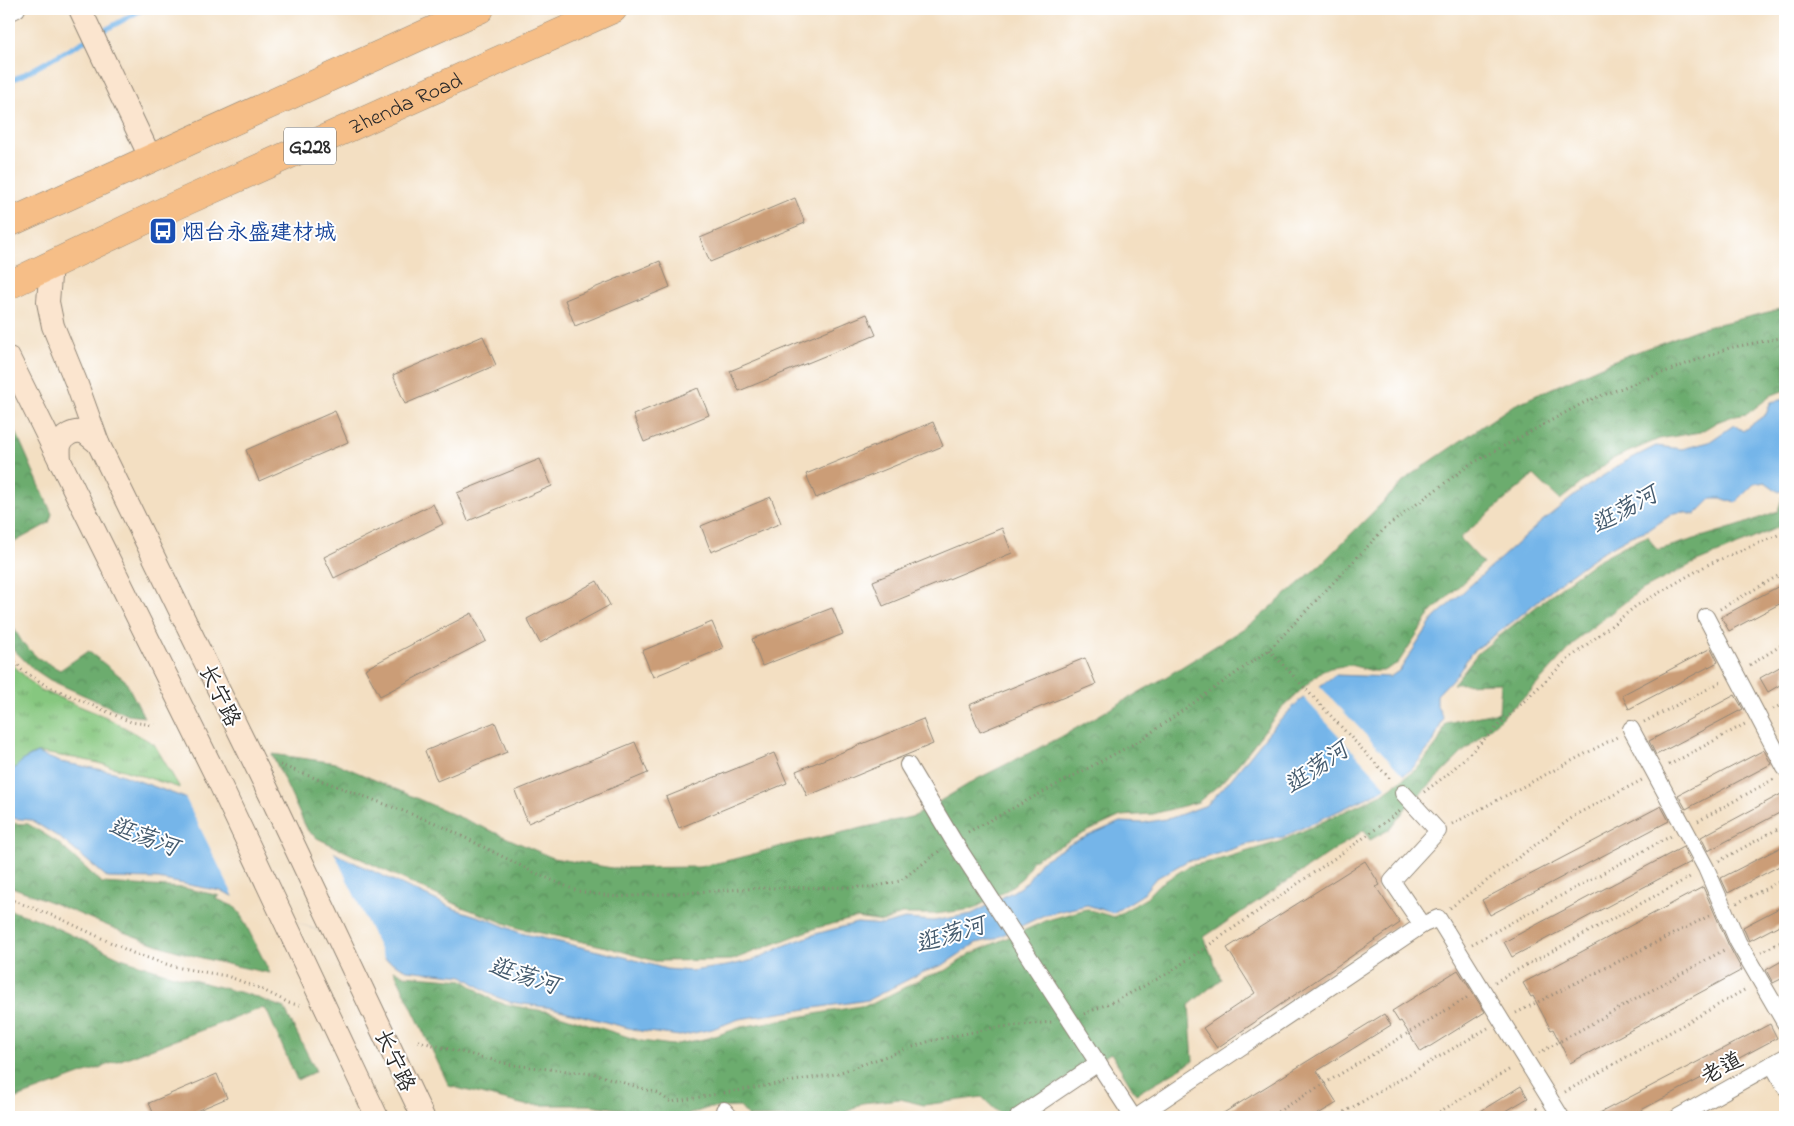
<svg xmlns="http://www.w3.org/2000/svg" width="1794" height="1126" viewBox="0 0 1794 1126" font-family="'Indie Flower','LXGW WenKai TC',sans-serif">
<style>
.grass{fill:url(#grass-tufts);stroke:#587955}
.forest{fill:url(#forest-crowns);stroke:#4c6c4c}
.water{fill:#75b5e9;stroke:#50708a}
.pier{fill:#f3dfc2}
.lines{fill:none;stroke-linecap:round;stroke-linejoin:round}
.stream{stroke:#75b5e9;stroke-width:5}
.building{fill:#cb9d77}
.street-casing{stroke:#8f8576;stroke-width:18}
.secondary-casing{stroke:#8f8576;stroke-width:24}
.highway-casing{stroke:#8f8576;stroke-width:29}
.path{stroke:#8f8576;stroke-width:3;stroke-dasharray:1 4;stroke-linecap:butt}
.street{stroke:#fff;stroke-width:16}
.secondary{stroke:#fbe5cf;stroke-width:22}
.highway{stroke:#f6be87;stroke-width:28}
.labels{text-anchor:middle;stroke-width:4;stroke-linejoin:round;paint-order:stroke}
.shield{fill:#fff;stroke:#6b6b6b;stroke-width:1}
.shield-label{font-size:21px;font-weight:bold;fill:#2b2b2b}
.street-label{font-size:22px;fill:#2b2b2b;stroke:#fff}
.transit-label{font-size:22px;fill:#164399;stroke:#fff;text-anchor:start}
.water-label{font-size:24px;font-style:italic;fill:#455b6e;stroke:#fff}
</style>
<defs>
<pattern id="grass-tufts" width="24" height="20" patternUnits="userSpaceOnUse" patternTransform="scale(1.25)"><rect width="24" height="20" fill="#86c77f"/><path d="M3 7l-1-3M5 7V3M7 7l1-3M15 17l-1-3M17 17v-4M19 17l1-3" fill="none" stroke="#6ea268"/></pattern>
<pattern id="forest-crowns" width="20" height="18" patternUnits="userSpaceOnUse" patternTransform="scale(1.25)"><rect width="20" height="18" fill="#6cac6e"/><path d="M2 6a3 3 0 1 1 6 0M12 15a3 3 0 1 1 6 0" fill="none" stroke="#598c5b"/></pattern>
</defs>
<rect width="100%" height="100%" fill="#fff"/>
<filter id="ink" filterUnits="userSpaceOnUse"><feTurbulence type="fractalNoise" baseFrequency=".02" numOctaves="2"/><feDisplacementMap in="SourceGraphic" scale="10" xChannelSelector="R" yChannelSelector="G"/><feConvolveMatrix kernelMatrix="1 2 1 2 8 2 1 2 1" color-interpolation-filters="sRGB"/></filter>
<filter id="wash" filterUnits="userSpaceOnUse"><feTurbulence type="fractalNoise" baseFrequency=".0096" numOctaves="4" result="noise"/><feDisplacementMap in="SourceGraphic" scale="20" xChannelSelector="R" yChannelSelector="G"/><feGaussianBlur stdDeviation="1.12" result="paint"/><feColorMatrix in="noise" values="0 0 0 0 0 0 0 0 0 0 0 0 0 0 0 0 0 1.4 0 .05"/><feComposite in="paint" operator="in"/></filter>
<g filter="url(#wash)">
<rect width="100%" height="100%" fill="#f3dfc2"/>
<path class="grass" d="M9,661L38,689L106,717L154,744L180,788C141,776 102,761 61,756C54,755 45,753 38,753C26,755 19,768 9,771Z"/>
<g class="forest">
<polygon points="1785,308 1785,390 1772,395 1747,414 1730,417 1717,422 1700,432 1659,439 1612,459 1560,500 1534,475 1460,538 1483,563 1431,613 1398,663 1383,671 1373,671 1350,665 1330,668 1319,673 1281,709 1241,761 1220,784 1198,802 1153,814 1121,816 1080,835 1033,860 1023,877 1007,890 973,909 935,914 901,914 883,922 856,918 816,928 732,960 655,961 607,947 518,928 462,907 317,838 308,831 304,823 272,754 336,763 553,858 612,868 699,867 739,858 782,846 915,816 977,779 1059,738 1164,678 1254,622 1320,565 1409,476 1512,406 1615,360 1698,329"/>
<polygon points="9,416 52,514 49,523 9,545"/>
<polygon points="1785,494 1785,524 1743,543 1692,564 1638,592 1581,636 1531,691 1463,752 1406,808 1390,829 1370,840 1364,830 1204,937 1221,979 1189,1005 1193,1061 1136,1094 1111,1053 1085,1066 1010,1117 1001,1115 982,1097 924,1105 900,1099 862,1103 839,1117 749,1117 740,1107 708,1108 681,1117 590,1105 525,1105 449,1086 394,970 403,975 463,980 492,1000 508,1005 550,1012 641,1041 672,1045 709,1038 741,1027 872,1004 925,977 947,970 970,954 1048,920 1086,909 1114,917 1145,899 1157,886 1189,866 1214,861 1279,842 1382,794 1418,768 1438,743 1446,723 1499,712 1501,683 1453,684 1478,653 1566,583 1596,561 1624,546 1648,536 1653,545 1658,550 1741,525 1778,511 1783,495"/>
<polygon points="9,620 22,642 38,658 60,670 88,651 125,680 144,717 128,715 50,680 32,668 9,645"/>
<path d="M9,823L28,824L57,842L102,883L184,888L220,896L215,898L235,907L241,915L270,973C234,966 197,958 162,946C110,929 60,904 9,886Z"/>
<polygon points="9,910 37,919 121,958 166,973 250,995 284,1008 316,1071 297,1080 267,1011 262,1008 9,1101"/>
</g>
<polygon class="water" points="1785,399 1785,490 1779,492 1765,482 1754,484 1735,503 1721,498 1712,498 1695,515 1683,512 1674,513 1650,529 1631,536 1600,553 1564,579 1515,620 1471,653 1459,672 1437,695 1437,706 1443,718 1433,743 1412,769 1379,792 1283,837 1245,845 1205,858 1187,861 1155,879 1142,895 1113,913 1087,905 1044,915 994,939 976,943 943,965 921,973 868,1000 739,1019 712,1029 680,1036 640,1031 552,1008 510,1002 494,996 463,976 407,970 369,951 221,891 158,879 108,878 60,838 31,820 9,818 9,771 12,771 23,760 37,753 60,762 114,772 262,826 311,839 340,856 455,909 489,920 520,933 628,958 666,969 691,971 727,966 754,960 786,945 816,934 857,923 883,925 905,919 934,921 972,914 1014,891 1026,883 1040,862 1072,843 1120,822 1143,823 1171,818 1207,805 1232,778 1270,731 1298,702 1335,675 1390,677 1400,670 1434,618 1541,522 1583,489 1624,462 1656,446 1682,449 1709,442 1734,425 1743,431 1766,414 1771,402"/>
<g class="pier">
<polygon points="1318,684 1405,777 1388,789 1302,696"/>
<polygon points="184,795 262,824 312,836 332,848 386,962 314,929 235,899"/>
</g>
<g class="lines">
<g class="stream">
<polyline points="98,34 143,9"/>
<polyline points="9,81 23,75 88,39"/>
</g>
</g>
<g id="blocks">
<g class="building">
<polygon points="795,198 805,223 710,262 700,238"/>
<polygon points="660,261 670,287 575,326 565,300"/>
<polygon points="867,314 876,335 739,391 730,371"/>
<polygon points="483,336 496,365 405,404 393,375"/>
<polygon points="698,388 709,415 644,442 633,415"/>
<polygon points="335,411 348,442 259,481 246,450"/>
<polygon points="933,422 943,446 816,498 806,474"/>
<polygon points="540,459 552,486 468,521 457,493"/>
<polygon points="771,497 781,523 711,552 701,526"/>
<polygon points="433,504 443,524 334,578 324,557"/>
<polygon points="1002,528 1012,553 883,606 873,581"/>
<polygon points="597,581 610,605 540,643 527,619"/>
<polygon points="1785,583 1785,601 1729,631 1721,617"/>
<polygon points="832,608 843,634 762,666 752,639"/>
<polygon points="472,613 486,641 380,696 365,669"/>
<polygon points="712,622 723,648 653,677 642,651"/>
<polygon points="1711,648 1718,662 1629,709 1622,695"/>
<polygon points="1085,658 1096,684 980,732 969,705"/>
<polygon points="1785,664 1785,682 1768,692 1760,678"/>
<polygon points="1735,695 1743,709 1656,755 1649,741"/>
<polygon points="923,719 933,744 807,796 796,771"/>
<polygon points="495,722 507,752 437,781 425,751"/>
<polygon points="635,742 648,773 528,823 515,791"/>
<polygon points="1764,750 1771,764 1686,809 1678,795"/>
<polygon points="774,753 787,783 679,828 666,797"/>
<polygon points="1785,792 1785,810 1708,851 1701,837"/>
<polygon points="1661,806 1669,821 1490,915 1482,900"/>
<polygon points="1785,845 1785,863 1728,893 1721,878"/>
<polygon points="1683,847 1691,862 1512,957 1504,942"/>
<polygon points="1365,861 1380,885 1376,887 1400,923 1217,1048 1203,1028 1255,993 1227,948"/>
<polygon points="1703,887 1729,946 1742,970 1570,1063 1553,1029 1551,1030 1533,996 1531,997 1523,983"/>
<polygon points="1785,905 1785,922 1749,941 1743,927"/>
<polygon points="1785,959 1785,977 1773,983 1766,970"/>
<polygon points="1458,970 1485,1012 1421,1052 1401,1021 1399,1022 1392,1011"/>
<polygon points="1384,1014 1391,1025 1317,1071 1337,1103 1313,1117 1217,1117"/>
<polygon points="1770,1024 1777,1038 1628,1117 1592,1117"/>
<polygon points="217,1074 227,1098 182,1117 155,1117 149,1103"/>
<polygon points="1521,1086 1528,1098 1496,1117 1471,1117"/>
</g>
</g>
</g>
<g filter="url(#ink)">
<use href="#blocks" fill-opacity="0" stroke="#8f8576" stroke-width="1"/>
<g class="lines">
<g class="street-casing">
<g id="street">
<polyline points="9,13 17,9"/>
<polyline points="1706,617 1785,768"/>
<polyline points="1631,729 1706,868 1738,942 1785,1023"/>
<polyline points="908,765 953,840 1133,1117"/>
<polyline points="1422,925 1438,918 1561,1117"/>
<polyline points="1772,1064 1785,1087"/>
<polyline points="724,1110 730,1117"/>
<polyline points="1018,1117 1098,1063"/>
<polyline points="1137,1117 1422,925 1392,881 1438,831 1403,793"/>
<polyline points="1678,1117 1785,1057"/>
</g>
</g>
<g class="secondary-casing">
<g id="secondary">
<polyline points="80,9 151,159"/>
<polyline points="51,264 48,302 53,326 76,382 98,443 274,803 423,1117"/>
<polyline points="9,358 220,784 377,1117"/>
<path d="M60,462C60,457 59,451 60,446C62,436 74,429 85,433C89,436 94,440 98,443"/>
</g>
</g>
<g class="highway-casing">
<g id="highway">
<polyline points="9,223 480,9"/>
<path id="s1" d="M9,285L175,206L613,9"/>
</g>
</g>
<g class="path">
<polyline points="1720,609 1785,572"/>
<polyline points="1269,650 1392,781"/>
<polyline points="9,654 22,670 45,685 131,722 155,725"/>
<polyline points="1750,665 1785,643"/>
<polyline points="1773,709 1785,703"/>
<polyline points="1644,722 1723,681"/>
<polyline points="280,765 438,824 529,870 577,891 617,897 760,888 873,887 900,881 942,849"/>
<polyline points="1669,765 1745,724"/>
<polyline points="1424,792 1448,774 1565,662 1636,606 1707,565 1785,532"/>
<polyline points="1698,821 1774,779"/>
<polyline points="1452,824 1617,737"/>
<polyline points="968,832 1139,741 1269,650 1386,527 1469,465 1587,401 1729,348 1785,337"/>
<polyline points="1719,861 1785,825"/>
<polyline points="9,899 59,918 133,953 175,967 227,976 259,988 289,1003 303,1006"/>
<polyline points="1737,903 1785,879"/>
<polyline points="1450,908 1577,814 1642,780"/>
<polyline points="1472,944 1671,836"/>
<polyline points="1761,952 1785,940"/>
<polyline points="1495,982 1692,876"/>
<polyline points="1516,1013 1709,916"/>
<polyline points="1084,1014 1119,999 1167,974 1358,842 1400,811"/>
<polyline points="418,1041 512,1065 595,1074 657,1093 671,1102 718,1094"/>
<polyline points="1539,1053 1724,950"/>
<polyline points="1565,1092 1746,989"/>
<polyline points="724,1093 835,1074 930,1041 992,1028 1052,1022"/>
<polyline points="1269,1117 1468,997"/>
<polyline points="1336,1117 1488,1028"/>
<polyline points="1431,1117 1512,1068"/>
<polyline points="1524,1117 1538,1108"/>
</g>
<use href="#street" class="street"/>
<use href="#secondary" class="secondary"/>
<use href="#highway" class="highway"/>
</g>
</g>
<defs>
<g id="bus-square" transform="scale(1.4375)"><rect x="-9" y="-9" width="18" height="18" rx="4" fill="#1a4fb4" stroke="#fff"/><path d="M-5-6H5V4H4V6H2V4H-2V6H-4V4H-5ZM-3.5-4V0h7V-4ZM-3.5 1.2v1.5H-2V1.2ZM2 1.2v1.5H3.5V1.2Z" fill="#fff"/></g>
</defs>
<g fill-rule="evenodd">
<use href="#bus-square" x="163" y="231"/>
</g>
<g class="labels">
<rect class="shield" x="284" y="127.5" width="52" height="37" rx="4"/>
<g class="shield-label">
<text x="310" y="153">G228</text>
</g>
<g class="street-label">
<text dy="8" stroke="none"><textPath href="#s1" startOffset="436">Zhenda Road</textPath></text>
<text transform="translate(221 695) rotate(64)" y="8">长宁路</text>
<text transform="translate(396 1060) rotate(65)" y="8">长宁路</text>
<text transform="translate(1721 1067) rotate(-29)" y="8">老道</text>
</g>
<g class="transit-label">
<text x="182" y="239">烟台永盛建材城</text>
</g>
<g class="water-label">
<text transform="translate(1624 509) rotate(-29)" y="8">逛荡河</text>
<text transform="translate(1316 767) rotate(-35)" y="8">逛荡河</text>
<text transform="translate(144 836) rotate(20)" y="8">逛荡河</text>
<text transform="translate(950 934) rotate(-17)" y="8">逛荡河</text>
<text transform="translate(524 975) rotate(18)" y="8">逛荡河</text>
</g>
</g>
<rect width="1794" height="1126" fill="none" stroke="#fff" stroke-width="30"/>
</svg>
